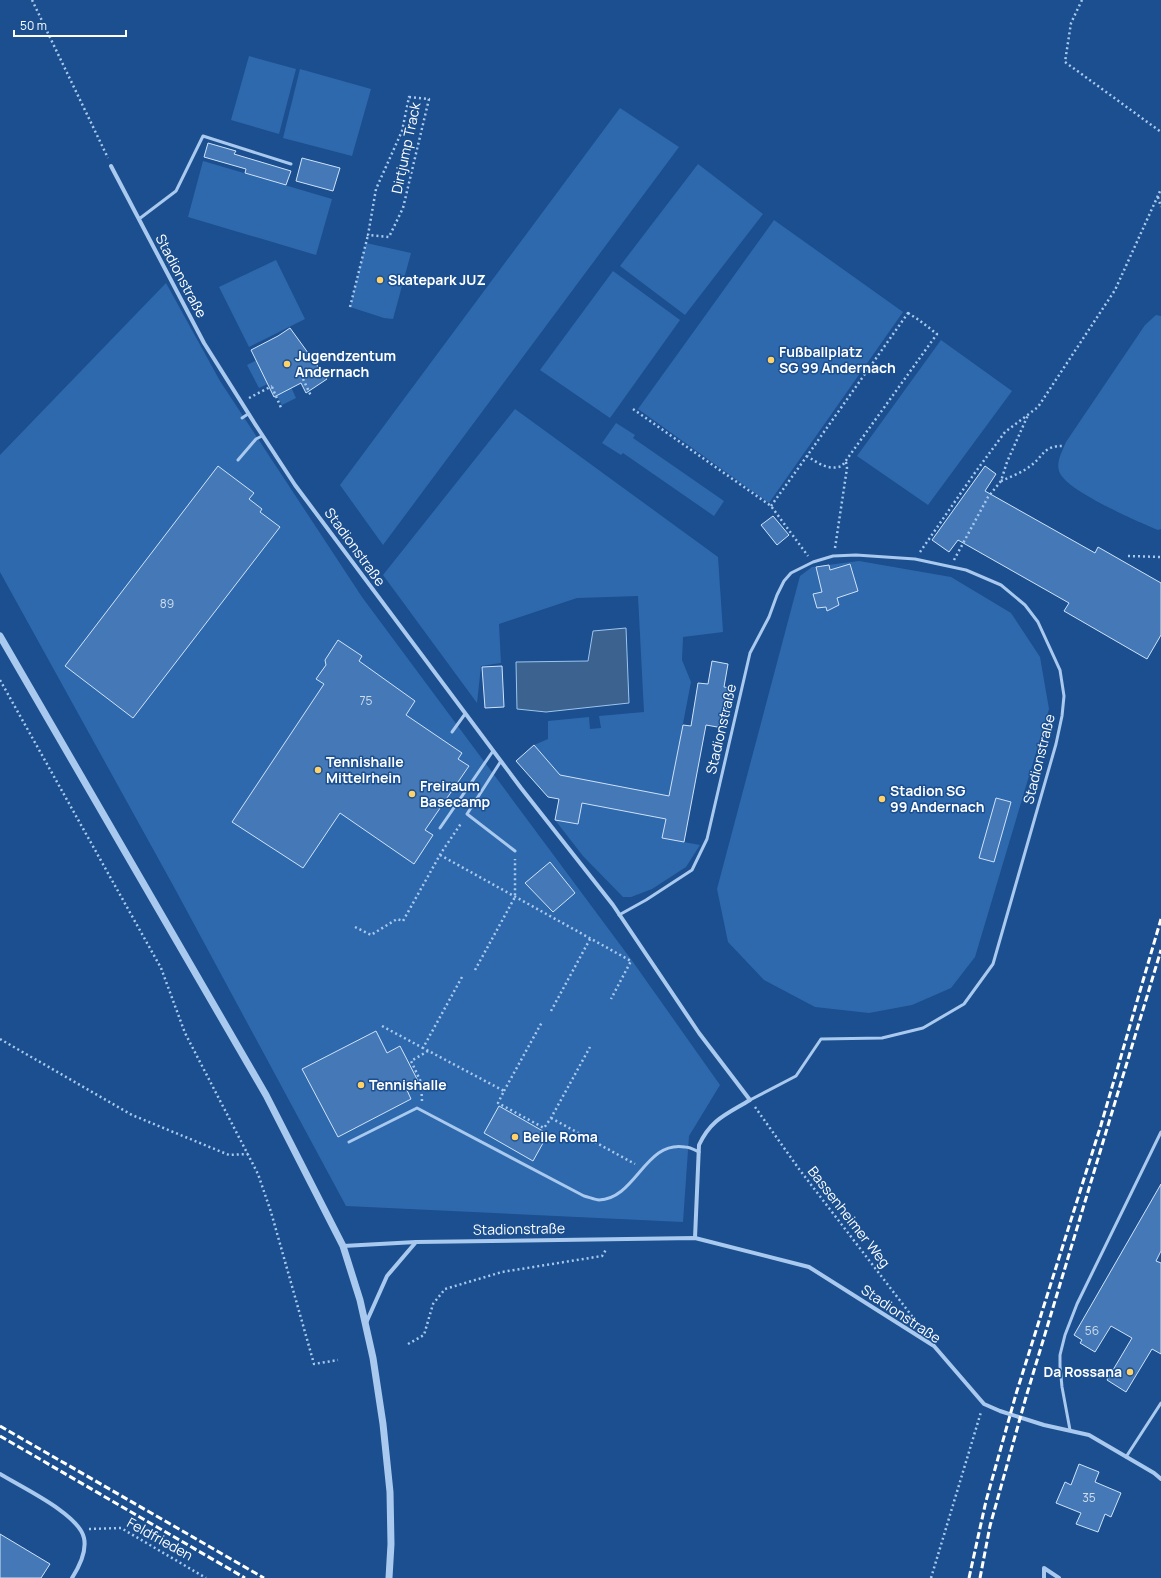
<svg xmlns="http://www.w3.org/2000/svg" width="1161" height="1578" viewBox="0 0 1161 1578" font-family="Manrope,sans-serif">
<style>
.green{fill:#2e69ad}
.water{fill:#3c6290;stroke:#9cc4f0}
.building{fill:#4478b7;stroke:#cfe3fa}
.lines{fill:none;stroke-linecap:round;stroke-linejoin:round}
.path{stroke:#a9c9ee;stroke-width:2.5;stroke-dasharray:2 3;stroke-linecap:butt}
.service{stroke:#a9c9ee;stroke-width:3}
.minor{stroke:#a9c9ee;stroke-width:4}
.tertiary{stroke:#a9c9ee;stroke-width:7}
.rail{stroke:#fff;stroke-width:3;stroke-dasharray:7 3;stroke-linecap:butt}
.poi-dot{fill:#ffd166;stroke:#1b4f8f;stroke-width:1.5}
.labels{text-anchor:middle;stroke-width:3;stroke-linejoin:round;paint-order:stroke}
.number-label{font-size:12px;fill:#d0dded}
.street-label{font-size:14px;fill:#fff;stroke:#1b4f8f}
.poi-label{font-size:14px;font-weight:bold;fill:#fff;stroke:#1b4f8f;text-anchor:start}
</style>
<rect width="100%" height="100%" fill="#1b4f8f"/>
<g class="green">
<polygon points="249,56 296,69 279,134 231,120"/>
<polygon points="300,69 371,89 352,156 283,138"/>
<polygon points="620,108 679,147 383,545 340,485"/>
<polygon points="203,161 332,199 316,255 188,217"/>
<polygon points="698,164 763,214 685,315 620,266"/>
<polygon points="774,220 903,312 769,503 638,409"/>
<polygon points="366,243 411,253 393,319 384,318 350,307"/>
<polygon points="276,260 305,319 249,347 219,287"/>
<polygon points="613,271 680,320 610,418 540,370"/>
<polygon points="166,283 220,381 362,597 633,962 720,1085 689,1136 683,1222 346,1206 174,887 0,572 0,455"/>
<path d="M1156,315L1161,316V529L1158,530C1139,522 1064,490 1059,471C1056,461 1063,450 1066,442L1145,325Z"/>
<polygon points="941,340 1012,391 928,505 857,456"/>
<polygon points="259,359 270,383 259,388 247,365"/>
<polygon points="291,387 296,398 282,405 276,394"/>
<polygon points="515,409 718,557 723,632 683,637 682,660 691,682 669,796 560,775 534,745 548,739 548,721 589,717 590,729 601,728 599,716 644,712 638,596 577,598 499,624 501,663 481,666 477,703 383,575"/>
<polygon points="616,423 635,435 633,438 724,501 714,516 623,453 621,455 602,443"/>
<polygon points="859,561 951,577 1011,613 1040,657 1049,709 975,957 951,988 912,1005 869,1013 815,1007 764,980 728,942 717,889 800,576 812,567"/>
<polygon points="582,803 666,819 662,838 700,845 686,867 652,889 631,897 623,897 583,856 555,820 577,824"/>
</g>
<polygon class="water" points="626,628 629,703 546,712 517,709 516,662 588,661 593,631"/>
<g class="building">
<polygon points="208,143 236,151 234,154 291,171 286,185 245,173 246,169 204,157"/>
<polygon points="302,158 340,168 333,191 296,181"/>
<polygon points="290,328 327,379 306,393 301,383 274,397 251,350 278,336"/>
<polygon points="218,466 254,493 249,499 262,509 260,512 280,527 133,718 65,666"/>
<polygon points="985,466 996,474 985,491 1095,553 1098,547 1161,583 1161,635 1147,659 1064,611 1069,603 958,540 949,552 932,540"/>
<polygon points="773,516 789,535 777,545 761,525"/>
<polygon points="850,564 858,591 837,598 839,605 827,611 826,607 817,608 813,594 822,592 816,567 829,565 830,570"/>
<polygon points="338,640 362,656 359,661 415,701 406,715 462,753 458,759 469,766 425,830 433,835 414,864 340,813 303,868 232,822 324,684 316,679 326,665 325,660"/>
<polygon points="712,661 728,664 724,687 730,688 723,728 706,725 684,842 662,838 666,819 582,803 578,824 555,820 559,799 548,797 516,761 534,745 560,775 669,796 683,725 691,726 698,683 708,684"/>
<polygon points="502,666 504,707 485,708 482,667"/>
<polygon points="996,798 1011,802 994,862 979,858"/>
<polygon points="550,862 575,893 553,912 525,883"/>
<polygon points="376,1031 387,1053 400,1046 418,1081 406,1088 411,1099 338,1137 302,1069"/>
<polygon points="499,1106 548,1134 533,1161 484,1133"/>
<polygon points="1161,1184 1161,1251 1156,1261 1161,1263 1161,1354 1152,1349 1126,1392 1107,1380 1132,1338 1111,1326 1095,1352 1080,1343 1082,1340 1074,1335"/>
<polygon points="1079,1464 1099,1472 1095,1482 1121,1493 1111,1517 1105,1514 1098,1532 1076,1524 1081,1513 1056,1503 1065,1482 1071,1485"/>
<polygon points="0,1534 50,1564 41,1578 0,1578"/>
</g>
<g class="lines">
<g class="path">
<polyline points="32,0 108,158"/>
<polyline points="1082,0 1071,23 1065,62 1161,132"/>
<polygon points="409,97 429,99 403,208 389,237 368,235 376,189 402,131"/>
<polyline points="1158,197 1161,207"/>
<polyline points="350,307 368,235"/>
<path d="M908,313L919,320L937,334L842,466C828,471 818,463 807,456Z"/>
<polyline points="303,379 311,396"/>
<polyline points="272,387 282,410"/>
<polyline points="249,398 272,386"/>
<polyline points="633,409 771,506 808,556"/>
<path d="M1001,481C1010,477 1021,473 1029,467C1044,457 1042,445 1065,446"/>
<polyline points="771,506 807,456"/>
<polyline points="835,548 847,468 846,462"/>
<polyline points="920,552 974,474 1005,432 1038,407 1115,290 1161,189"/>
<polyline points="1128,556 1161,557"/>
<polyline points="954,560 988,497 1001,481 1007,462 1028,415"/>
<polyline points="0,680 161,968 185,1033 258,1174 271,1212 314,1364 338,1360"/>
<polyline points="440,855 631,961 611,999"/>
<polyline points="355,927 371,935 397,919 403,921 441,853 462,822"/>
<polyline points="475,970 515,897 515,859"/>
<polyline points="462,977 423,1048 504,1091 498,1103 544,1128 551,1118 590,1047"/>
<polyline points="551,1011 590,939"/>
<polyline points="382,1026 423,1048"/>
<polyline points="0,1039 132,1115 229,1155 248,1154"/>
<polyline points="504,1091 542,1022"/>
<polyline points="422,1101 421,1082 411,1061 428,1051"/>
<polyline points="755,1107 799,1169 918,1324"/>
<polyline points="551,1118 635,1164"/>
<polyline points="408,1344 424,1335 433,1304 445,1289 502,1272 602,1256 607,1248"/>
<polyline points="89,1529 121,1528 206,1578"/>
<polyline points="931,1578 981,1412"/>
</g>
<g class="service">
<polyline points="139,219 176,191 203,136 291,164"/>
<polyline points="242,418 248,414"/>
<polyline points="238,460 256,439 262,436"/>
<polyline points="452,732 465,714"/>
<polyline points="501,761 467,814 515,851"/>
<polyline points="440,828 493,751"/>
<polyline points="619,915 646,900 692,870 707,839 750,653 769,617 777,595 784,581 791,573 813,562 833,556 856,555 915,559 966,570 1001,585 1025,605 1038,622 1060,670 1064,696 1062,716 1056,744 993,964 964,1004 923,1028 882,1038 821,1039 796,1076 750,1100"/>
<path d="M349,1142L417,1108L584,1196C589,1197 595,1200 599,1200C636,1199 645,1140 685,1147C690,1147 695,1150 699,1152"/>
<polyline points="1070,1430 1062,1387 1060,1366 1060,1355 1065,1335 1077,1304 1161,1132"/>
<polyline points="1126,1457 1161,1403"/>
</g>
<g class="minor">
<path d="M111,166L204,343L255,424L295,485L521,788L613,905L699,1033L750,1100C727,1114 711,1119 699,1145L695,1238"/>
<polyline points="343,1246 416,1242 695,1238 809,1267 934,1346 984,1404 1000,1411 1044,1425 1089,1435 1154,1473 1161,1479"/>
<polyline points="366,1323 387,1276 416,1242"/>
<path d="M0,1474C21,1487 79,1514 84,1538C87,1552 79,1567 72,1578"/>
<polyline points="1044,1578 1044,1568 1059,1578"/>
</g>
<polyline class="tertiary" points="0,636 266,1095 343,1246 360,1300 373,1358 383,1424 390,1492 391,1544 389,1578"/>
<g class="rail">
<polyline points="0,1426 264,1578"/>
<polyline points="0,1436 245,1578"/>
<polyline points="969,1578 986,1501 1016,1394 1101,1125 1161,919"/>
<polyline points="980,1578 990,1526 1026,1397 1161,950"/>
</g>
</g>
<g class="poi-dot">
<circle cx="380" cy="280" r="4"/>
<circle cx="771" cy="360" r="4"/>
<circle cx="287" cy="364" r="4"/>
<circle cx="318" cy="770" r="4"/>
<circle cx="412" cy="794" r="4"/>
<circle cx="882" cy="799" r="4"/>
<circle cx="361" cy="1085" r="4"/>
<circle cx="515" cy="1137" r="4"/>
<circle cx="1130" cy="1372" r="4"/>
</g>
<g class="labels">
<g class="number-label">
<text x="167" y="608">89</text>
<text x="366" y="705">75</text>
<text x="1092" y="1335">56</text>
<text x="1089" y="1502">35</text>
</g>
<g class="street-label">
<text transform="translate(406 148) rotate(-78)" y="5">Dirtjump Track</text>
<text transform="translate(181 276) rotate(62)" y="5">Stadionstraße</text>
<text transform="translate(355 547) rotate(54)" y="5">Stadionstraße</text>
<text transform="translate(721 729) rotate(-77)" y="5">Stadionstraße</text>
<text transform="translate(1039 759) rotate(-76)" y="5">Stadionstraße</text>
<text transform="translate(849 1217) rotate(52)" y="5">Bassenheimer Weg</text>
<text transform="translate(519 1229) rotate(-1)" y="5">Stadionstraße</text>
<text transform="translate(901 1314) rotate(34)" y="5">Stadionstraße</text>
<text transform="translate(160 1539) rotate(29)" y="5">Feldfrieden</text>
</g>
<g class="poi-label">
<text x="388" y="285">Skatepark JUZ</text>
<text x="779" y="357">Fußballplatz<tspan x="779" dy="16">SG 99 Andernach</tspan></text>
<text x="295" y="361">Jugendzentum<tspan x="295" dy="16">Andernach</tspan></text>
<text x="326" y="767">Tennishalle<tspan x="326" dy="16">Mittelrhein</tspan></text>
<text x="420" y="791">Freiraum<tspan x="420" dy="16">Basecamp</tspan></text>
<text x="890" y="796">Stadion SG<tspan x="890" dy="16">99 Andernach</tspan></text>
<text x="369" y="1090">Tennishalle</text>
<text x="523" y="1142">Belle Roma</text>
<text x="1122" y="1377" text-anchor="end">Da Rossana</text>
</g>
</g>
<path d="M14 30v6h112v-6" fill="none" stroke="#ffffff" stroke-width="2"/>
<text x="20" y="30" font-size="12" fill="#ffffff" stroke="#1b4f8f" stroke-width="3" paint-order="stroke">50 m</text>
</svg>
